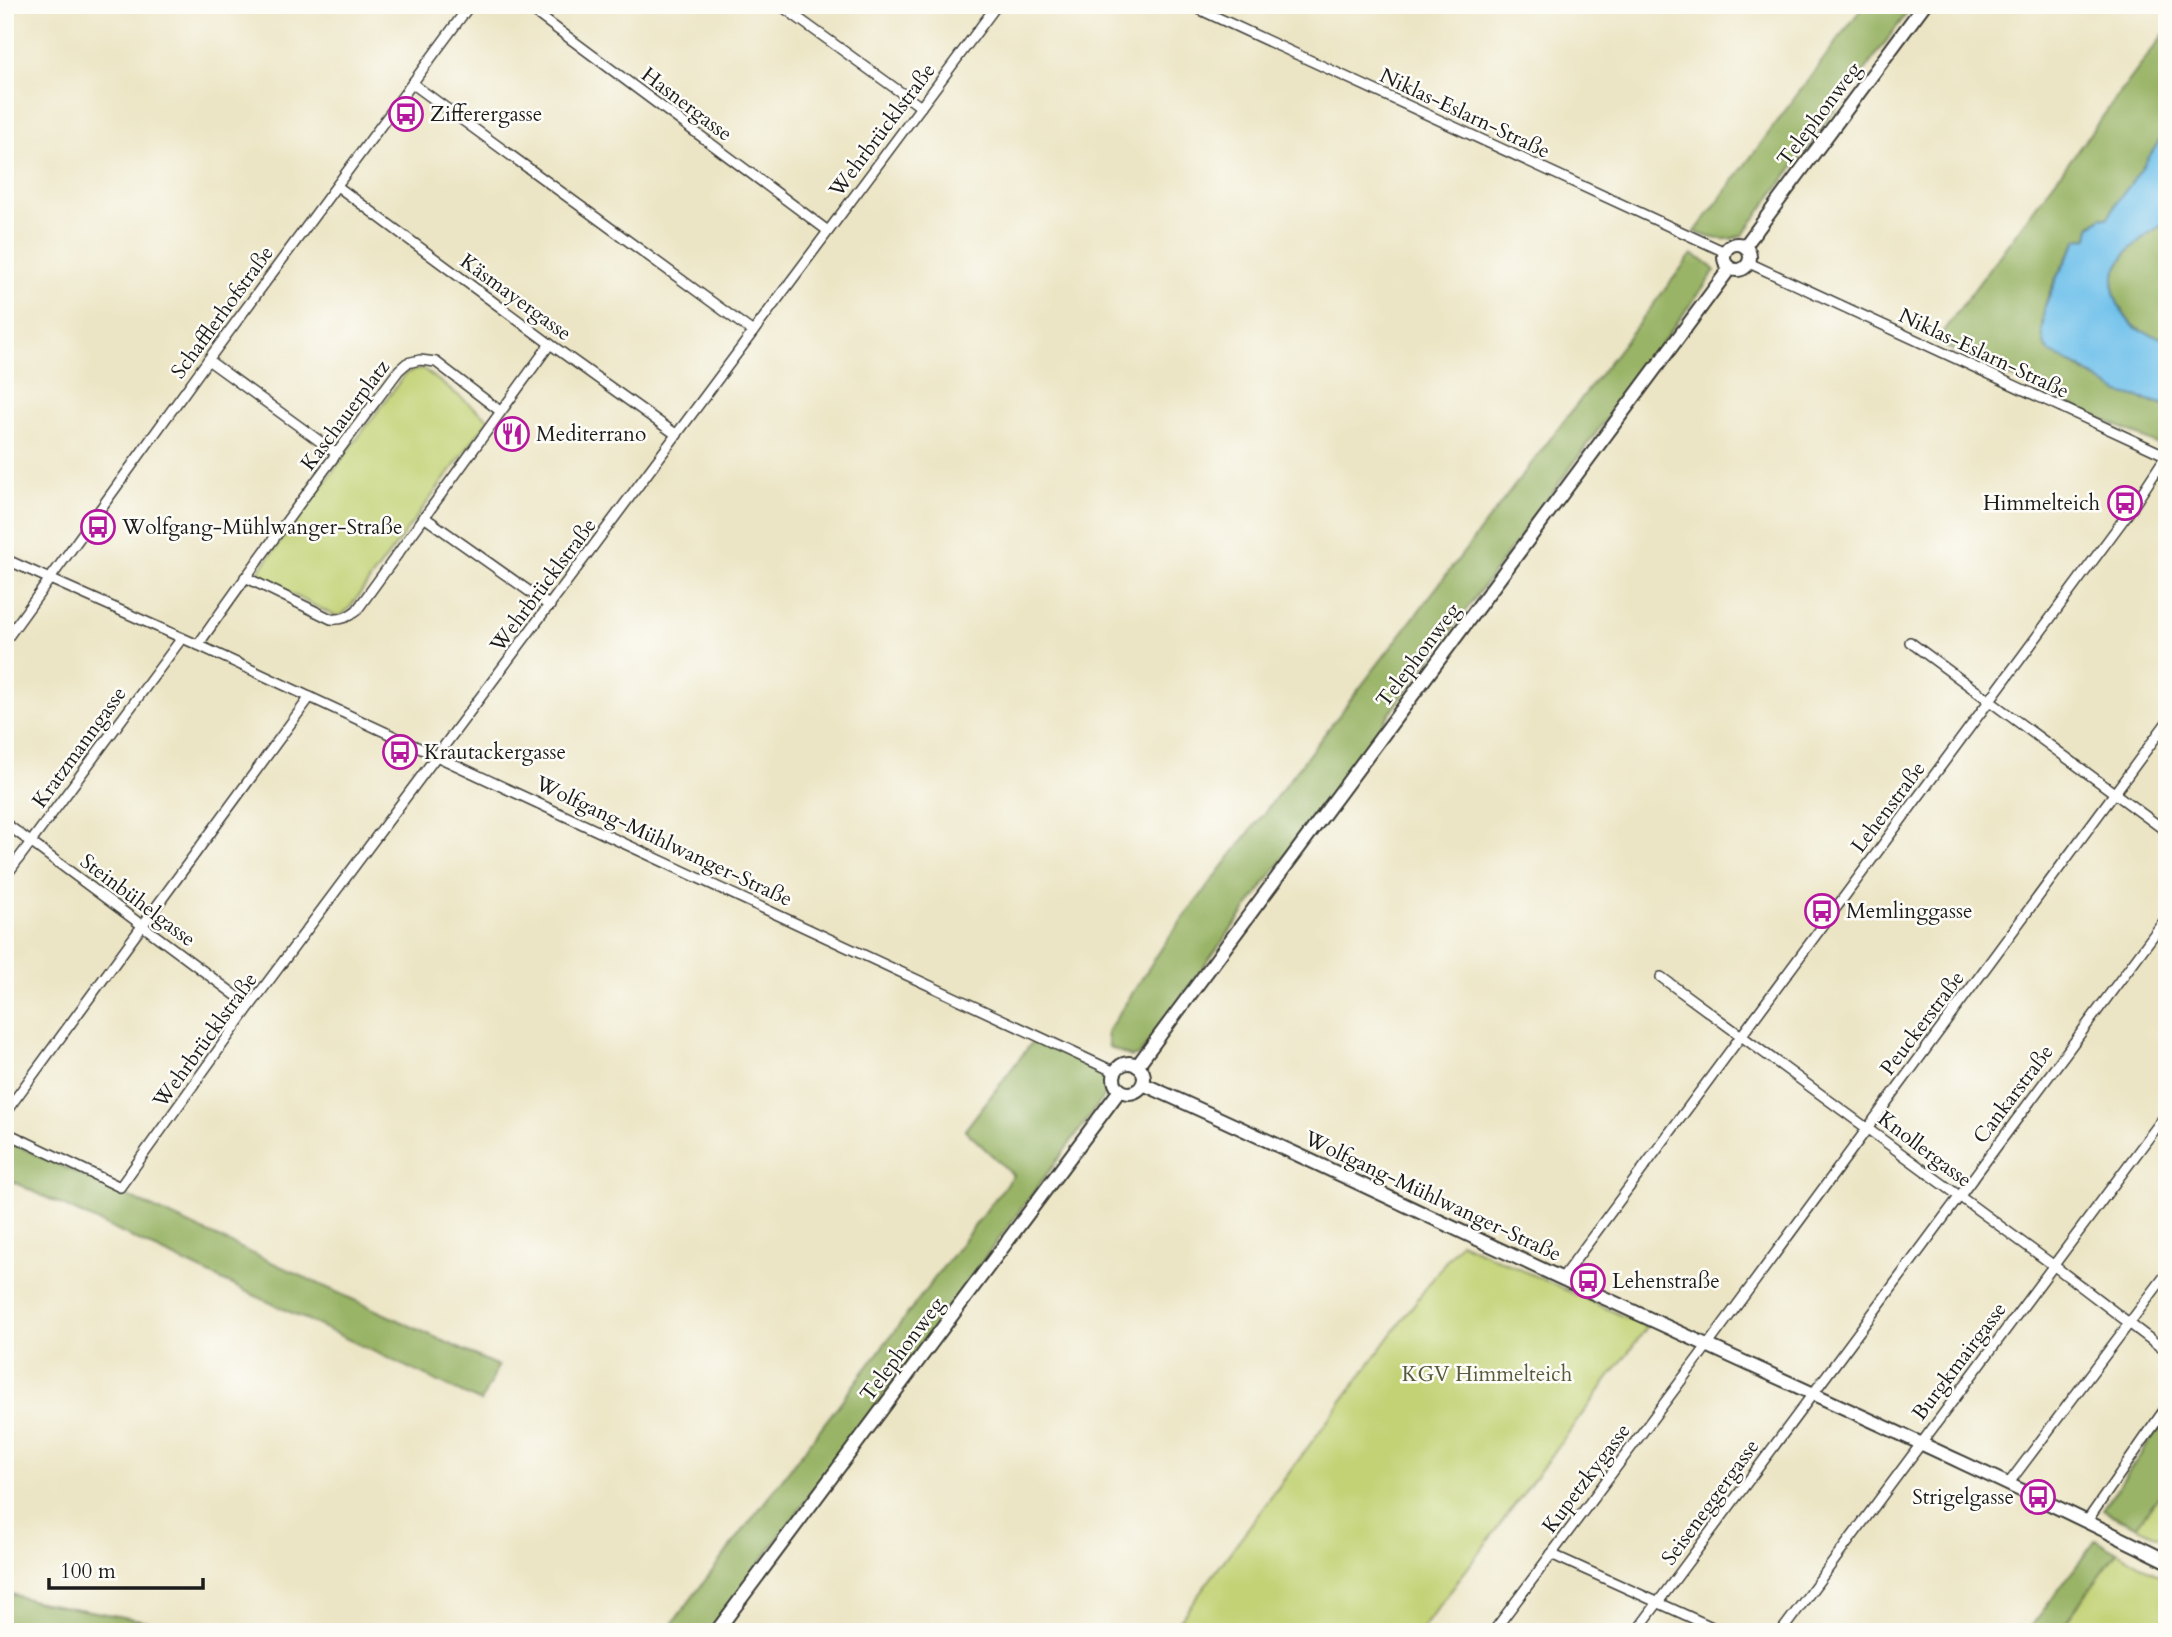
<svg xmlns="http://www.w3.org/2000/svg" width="2172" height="1637" viewBox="0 0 2172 1637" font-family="Cardo,serif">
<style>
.green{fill:#c2d275;stroke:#6f7748;stroke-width:2}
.forest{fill:#99b466;stroke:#5a6841;stroke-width:2}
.water{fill:#6fc1eb;stroke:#466e84;stroke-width:2}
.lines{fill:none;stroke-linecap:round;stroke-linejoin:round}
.street-casing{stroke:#3b3a35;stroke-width:12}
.secondary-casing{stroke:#3b3a35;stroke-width:16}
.street{stroke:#fff;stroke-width:9}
.secondary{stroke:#fff;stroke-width:12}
.labels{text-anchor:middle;stroke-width:5;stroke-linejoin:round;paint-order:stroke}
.street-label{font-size:21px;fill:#1c1c1c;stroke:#fdfcf7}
.poi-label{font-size:21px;fill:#1c1c1c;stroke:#fdfcf7;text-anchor:start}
.park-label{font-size:21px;fill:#565c3b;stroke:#fdfcf7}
</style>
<rect width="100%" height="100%" fill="#fdfcf7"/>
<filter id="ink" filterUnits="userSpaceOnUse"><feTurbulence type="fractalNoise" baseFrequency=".0143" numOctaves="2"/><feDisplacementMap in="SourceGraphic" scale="14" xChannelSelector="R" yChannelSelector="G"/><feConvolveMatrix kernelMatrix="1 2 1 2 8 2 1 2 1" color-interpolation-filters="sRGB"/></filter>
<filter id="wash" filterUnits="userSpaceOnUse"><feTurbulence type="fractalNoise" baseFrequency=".00686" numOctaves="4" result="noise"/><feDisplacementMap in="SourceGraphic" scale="28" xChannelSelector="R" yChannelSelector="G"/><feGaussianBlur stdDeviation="1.57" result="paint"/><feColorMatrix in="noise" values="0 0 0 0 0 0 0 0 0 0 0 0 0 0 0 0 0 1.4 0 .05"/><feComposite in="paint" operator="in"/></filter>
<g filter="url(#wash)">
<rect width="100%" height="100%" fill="#ece5c5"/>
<g class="green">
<polygon points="422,368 489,419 350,607 342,615 335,616 255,576 406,373"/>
<polygon points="1460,1242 1647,1327 1420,1632 1171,1632"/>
<polygon points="2167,1485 2167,1541 2136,1526"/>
<polygon points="2117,1552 2167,1580 2167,1632 2058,1632"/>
</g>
<g class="forest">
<path d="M1864,5H1913L1742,236C1723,242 1713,239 1695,232Z"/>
<path d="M2167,30V129L2148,162L2116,203L2110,216L2107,218L2102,217L2091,225L2088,238L2078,239C2061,267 2030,316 2047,349C2081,369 2126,401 2167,405V449L1935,342Z"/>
<path d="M2167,221V340C2157,336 2145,334 2136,328C2128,323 2124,314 2119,306C2098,268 2138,239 2167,221Z"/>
<polygon points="1692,254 1709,264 1715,271 1139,1055 1131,1057 1109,1047 1107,1032 1169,937"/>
<path d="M1033,1041L1099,1070C1107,1076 1110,1080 1109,1090L709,1632H666L1013,1175L965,1130Z"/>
<polygon points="5,1140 498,1366 481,1402 5,1178"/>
<polygon points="2167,1417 2167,1485 2136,1526 2102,1510"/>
<polygon points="2096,1540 2117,1552 2058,1632 2027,1632"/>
<polygon points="5,1592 34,1601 146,1621 185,1632 21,1632 5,1627"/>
</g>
<path class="water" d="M2167,129V221C2138,239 2098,268 2119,306C2124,314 2128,323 2136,328C2145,334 2157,336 2167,340V405L2119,393L2081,368L2051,353L2045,346L2042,331L2045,306L2058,275L2078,239L2088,238L2090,227L2102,217L2107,218C2113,213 2114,206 2119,199C2139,175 2150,155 2167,129Z"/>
</g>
<g filter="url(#ink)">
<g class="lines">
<g class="street-casing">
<g id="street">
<polyline points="525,5 828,231"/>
<polyline points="780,5 921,107"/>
<polyline points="1190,5 1725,252"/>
<polyline points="413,84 753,332"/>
<polyline points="337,186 550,344 677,435"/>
<polyline points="1749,263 2167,456"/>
<polyline points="208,360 336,453"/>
<polyline points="424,517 550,606"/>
<polyline points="5,559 198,645 1115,1072"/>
<path d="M245,577L331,619C342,620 348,617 357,610L550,344"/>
<polyline points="5,641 208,360 470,5"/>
<polyline points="1910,642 2167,832"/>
<path d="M198,645C262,552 331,461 399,370L407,363L420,360L436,362L500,411"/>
<polyline points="5,823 250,1006"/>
<polyline points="5,877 182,638"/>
<polyline points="1661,977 2053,1265 2167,1352"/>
<polyline points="5,1113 310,697"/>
<polyline points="5,1132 120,1187 250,1006 997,5"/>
<polyline points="1562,1278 2132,508 2166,456"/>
<polyline points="2009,1483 2167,1273"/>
<polyline points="2087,1521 2167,1406"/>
<polyline points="1551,1554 1723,1632"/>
<polyline points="1493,1632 1707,1346 2167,722"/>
<polyline points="1636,1632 2167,917"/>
<polyline points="1781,1632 2167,1113"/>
</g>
</g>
<g class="secondary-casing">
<g id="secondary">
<circle cx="1737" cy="257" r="13"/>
<polyline points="1745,246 1924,5"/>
<circle cx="1129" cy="1078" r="15"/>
<polyline points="1137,1066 1730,268"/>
<path d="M1143,1084C1301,1154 1455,1230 1611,1301C1797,1387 1984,1470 2167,1561"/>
<polyline points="716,1632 1120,1090"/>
</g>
</g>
<use href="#street" class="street"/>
<use href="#secondary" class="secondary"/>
</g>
</g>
<defs>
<g id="bus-ring" transform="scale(1.75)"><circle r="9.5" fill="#fdfcf7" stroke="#b5179e" stroke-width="1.5"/><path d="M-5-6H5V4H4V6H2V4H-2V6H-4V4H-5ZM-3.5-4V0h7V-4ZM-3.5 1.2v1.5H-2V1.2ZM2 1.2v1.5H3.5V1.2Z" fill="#b5179e"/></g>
<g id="restaurant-ring" transform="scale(1.75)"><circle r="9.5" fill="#fdfcf7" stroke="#b5179e" stroke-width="1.5"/><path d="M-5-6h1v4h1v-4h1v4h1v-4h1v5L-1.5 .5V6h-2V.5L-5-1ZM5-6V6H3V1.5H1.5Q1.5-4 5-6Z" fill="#b5179e"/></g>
</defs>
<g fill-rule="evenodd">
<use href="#bus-ring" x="406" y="114"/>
<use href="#restaurant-ring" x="512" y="434"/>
<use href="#bus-ring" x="2125" y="503"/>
<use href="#bus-ring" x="98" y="527"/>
<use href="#bus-ring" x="400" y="752"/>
<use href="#bus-ring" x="1822" y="911"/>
<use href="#bus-ring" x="1588" y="1281"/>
<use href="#bus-ring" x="2038" y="1497"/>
</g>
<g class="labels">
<g class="street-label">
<text transform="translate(687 104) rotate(37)" y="7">Hasnergasse</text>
<text transform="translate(1465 113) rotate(25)" y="7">Niklas-Eslarn-Straße</text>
<text transform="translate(1819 114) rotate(-53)" y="7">Telephonweg</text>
<text transform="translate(882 130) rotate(-53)" y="7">Wehrbrücklstraße</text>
<text transform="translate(516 297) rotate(36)" y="7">Käsmayergasse</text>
<text transform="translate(222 312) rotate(-54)" y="7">Schafflerhofstraße</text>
<text transform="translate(1984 353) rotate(25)" y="7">Niklas-Eslarn-Straße</text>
<text transform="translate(345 415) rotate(-53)" y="7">Kaschauerplatz</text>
<text transform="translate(543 585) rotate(-53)" y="7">Wehrbrücklstraße</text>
<text transform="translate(1418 655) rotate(-53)" y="7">Telephonweg</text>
<text transform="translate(79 747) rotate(-54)" y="7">Kratzmanngasse</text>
<text transform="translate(1888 807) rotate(-53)" y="7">Lehenstraße</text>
<text transform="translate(664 841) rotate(25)" y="7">Wolfgang-Mühlwanger-Straße</text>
<text transform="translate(138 900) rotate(37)" y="7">Steinbühelgasse</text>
<text transform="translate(1922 1023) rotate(-53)" y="7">Peuckerstraße</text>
<text transform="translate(205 1040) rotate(-54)" y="7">Wehrbrücklstraße</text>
<text transform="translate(2013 1094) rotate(-53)" y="7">Cankarstraße</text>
<text transform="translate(1925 1149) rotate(37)" y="7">Knollergasse</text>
<text transform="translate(1433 1196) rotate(25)" y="7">Wolfgang-Mühlwanger-Straße</text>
<text transform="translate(902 1349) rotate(-53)" y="7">Telephonweg</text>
<text transform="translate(1959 1361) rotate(-53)" y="7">Burgkmairgasse</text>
<text transform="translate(1586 1478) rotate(-53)" y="7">Kupetzkygasse</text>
<text transform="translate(1710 1502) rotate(-54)" y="7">Seiseneggergasse</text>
</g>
<g class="poi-label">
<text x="430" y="121">Zifferergasse</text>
<text x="536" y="441">Mediterrano</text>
<text x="2100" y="510" text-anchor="end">Himmelteich</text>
<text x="122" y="534">Wolfgang-Mühlwanger-Straße</text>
<text x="424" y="759">Krautackergasse</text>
<text x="1846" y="918">Memlinggasse</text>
<text x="1612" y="1288">Lehenstraße</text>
<text x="2014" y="1504" text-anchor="end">Strigelgasse</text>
</g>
<g class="park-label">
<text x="1487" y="1381">KGV Himmelteich</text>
</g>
</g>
<rect width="2172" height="1637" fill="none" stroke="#fdfcf7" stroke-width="28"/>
<path d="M49 1578v10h154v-10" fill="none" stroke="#1c1c1c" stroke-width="3.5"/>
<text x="60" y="1578" font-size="21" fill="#1c1c1c" stroke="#fdfcf7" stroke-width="5" paint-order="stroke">100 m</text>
</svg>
